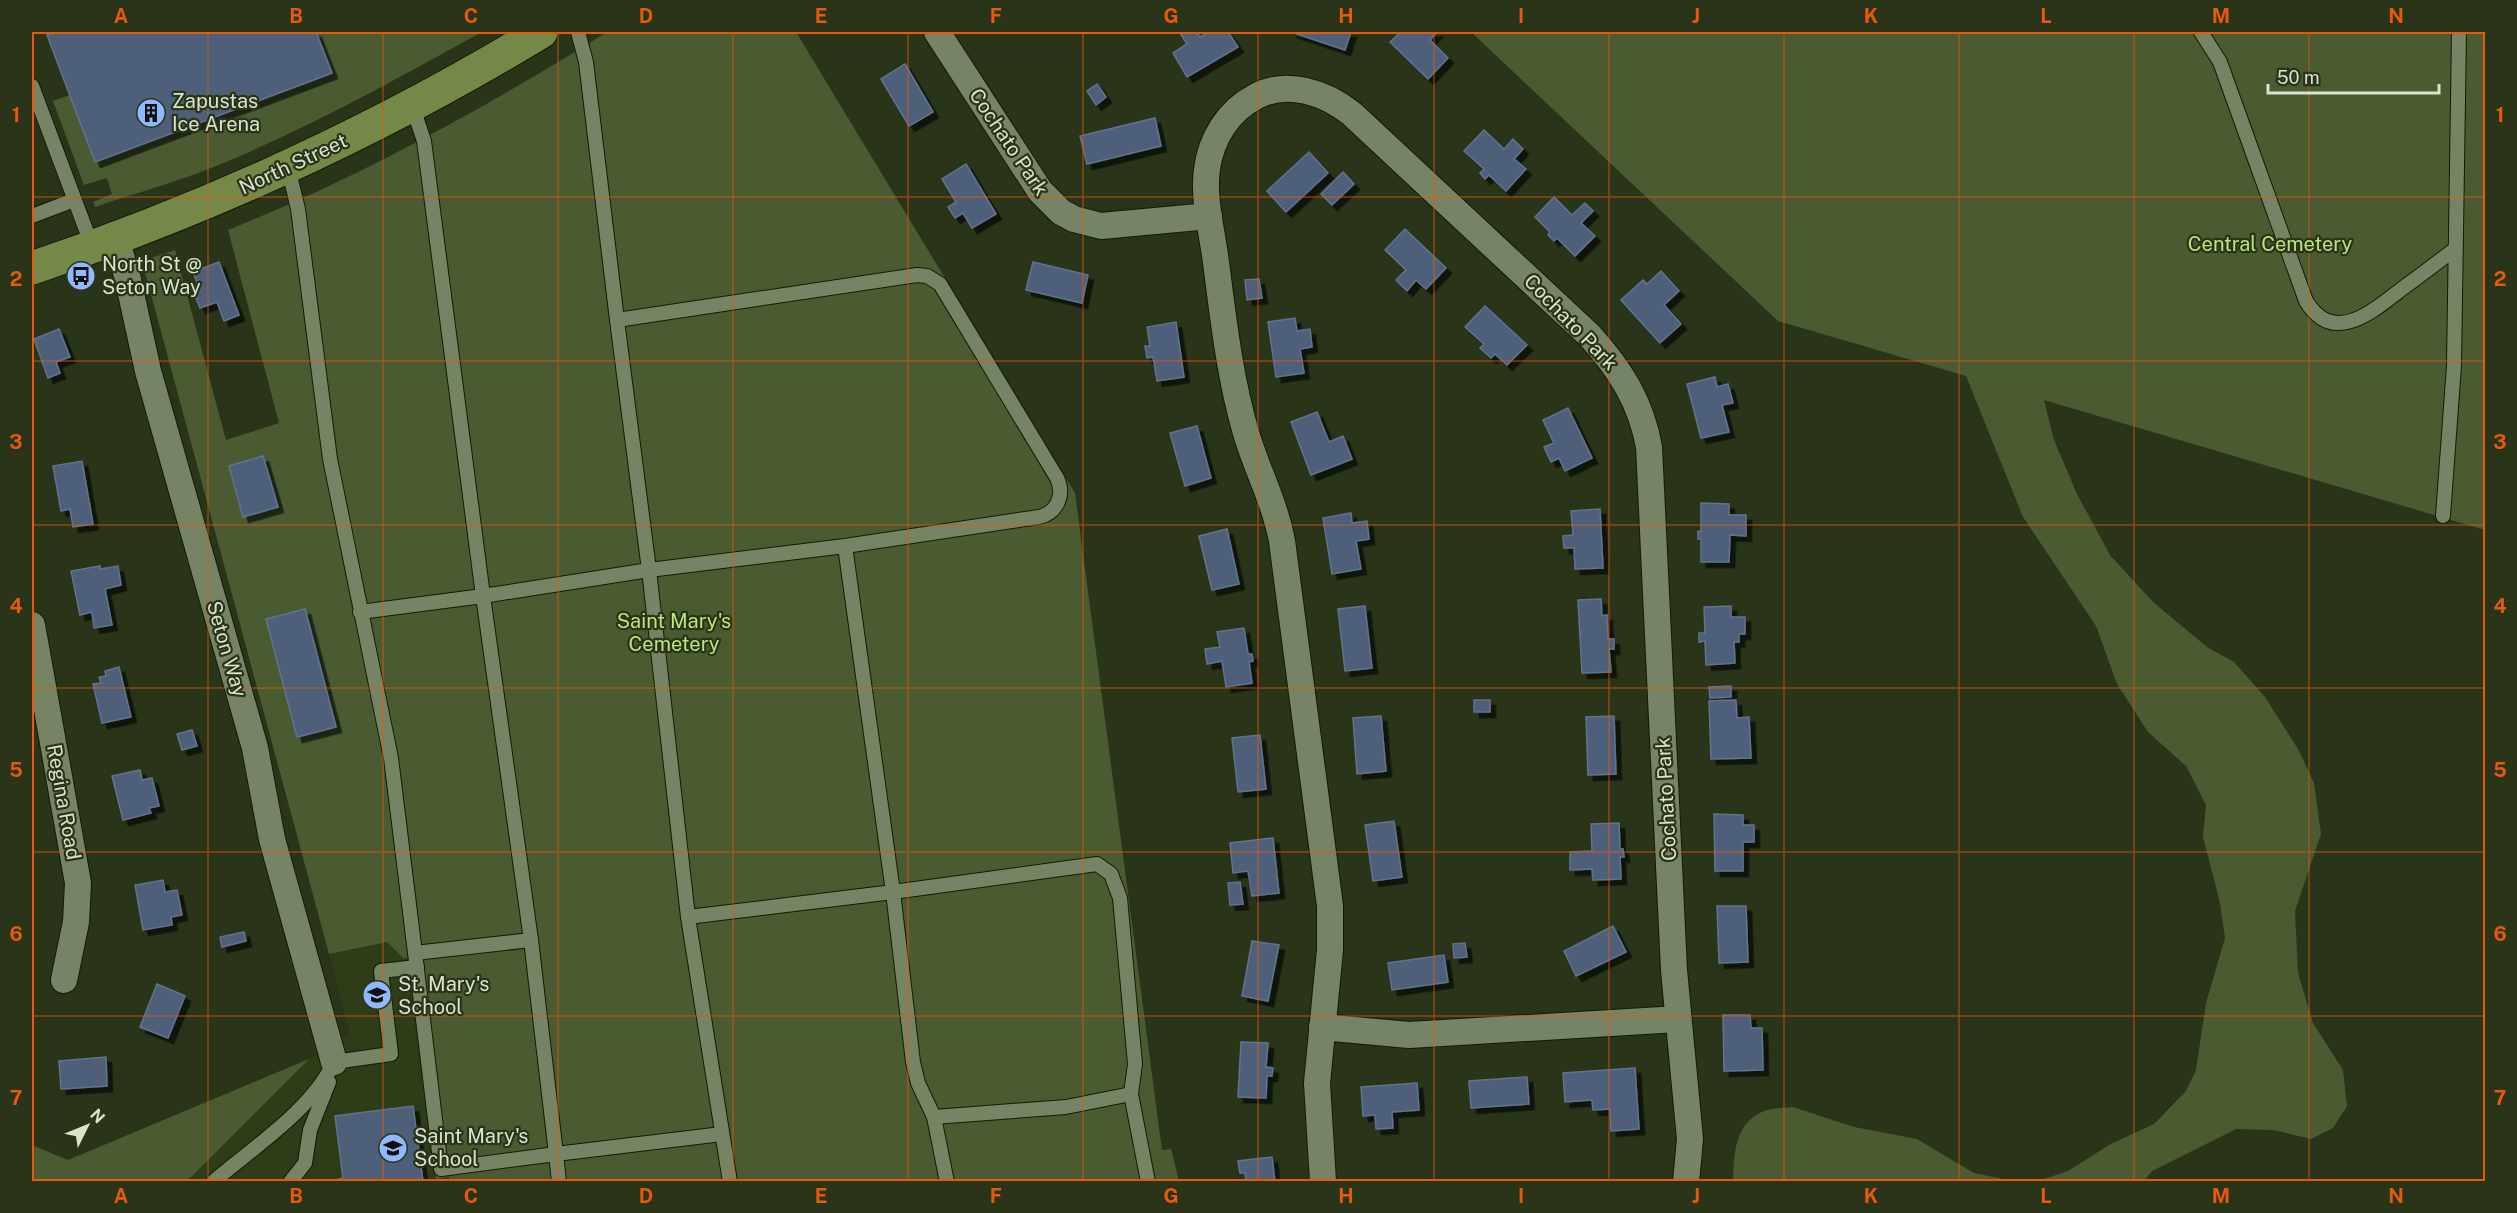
<svg xmlns="http://www.w3.org/2000/svg" width="2517" height="1213" viewBox="0 0 2517 1213" font-family="'Public Sans',sans-serif">
<style>
.built{fill:#2e3c18}
.green{fill:#4a5b31}
.building{fill:#4d5e79;stroke:#627390;stroke-width:1.5;filter:url(#shadow)}
.lines{fill:none;stroke-linecap:round;stroke-linejoin:round}
.service-casing{stroke:#121c02;stroke-width:16}
.minor-casing{stroke:#121c02;stroke-width:28}
.secondary-casing{stroke:#121c02;stroke-width:35}
.service{stroke:#768364;stroke-width:14}
.minor{stroke:#768364;stroke-width:26}
.secondary{stroke:#748947;stroke-width:33}
.grid{fill:none;stroke:#e8590c;stroke-width:1.5;stroke-opacity:0.55}
.labels{text-anchor:middle;stroke-width:4.5;stroke-linejoin:round;paint-order:stroke}
.poi-label{font-size:20px;fill:#dae2d0;stroke:#293418;text-anchor:start}
.street-label{font-size:20px;fill:#dae2d0;stroke:#293418}
.park-label{font-size:20px;fill:#bbe37e;stroke:#293418}
.neatline{fill:none;stroke:#e8590c;stroke-width:2}
.grid-label{font-size:20px;text-anchor:middle;font-weight:bold;fill:#e8590c}
</style>
<defs>
<filter id="shadow"><feDropShadow dx="5.5" dy="5.5" stdDeviation="0" flood-color="#0009"/></filter>
</defs>
<rect width="100%" height="100%" fill="#293418"/>
<polygon class="built" points="303,858 403,958 409,958 436,1178 449,1177 450,1181 85,1182 309,1059 350,1033"/>
<g class="green">
<path d="M316,32H482C396,79 311,127 221,164C180,181 136,193 95,207L93,202L112,194L107,178L84,185L53,101L70,95L96,162L332,73Z"/>
<path d="M607,32H796L1075,493L1162,1150L1171,1149L1179,1181L450,1182L449,1177L436,1179L409,958H403L387,942L329,954L142,261L175,250L226,440L279,423L228,230C360,177 487,107 607,32Z"/>
<polygon points="1471,32 2485,32 2485,530 2044,400 2054,440 2077,494 2110,555 2153,602 2207,647 2234,662 2265,697 2298,749 2314,783 2321,834 2295,911 2298,973 2313,1023 2343,1070 2347,1106 2333,1128 2311,1139 2273,1130 2236,1129 2152,1171 2144,1181 2038,1181 2068,1171 2109,1145 2154,1124 2186,1091 2196,1070 2206,1003 2225,938 2220,903 2203,837 2206,805 2186,766 2148,732 2117,684 2096,626 2023,517 1966,376 1778,321"/>
<polygon points="309,1059 187,1181 32,1181 32,1145 68,1160"/>
<path d="M1793,1107L1854,1127L1917,1139L1974,1173L2013,1181H1733C1734,1155 1734,1123 1764,1111C1772,1108 1784,1108 1793,1107Z"/>
</g>
<g class="building">
<polygon points="55,32 316,32 332,73 95,162 47,35"/>
<polygon points="1196,32 1200,37 1209,32 1228,32 1238,47 1187,77 1173,53 1187,44 1180,33"/>
<polygon points="1291,32 1351,32 1345,50"/>
<polygon points="1401,32 1437,32 1430,40 1448,58 1428,79 1390,42"/>
<polygon points="905,64 933,112 909,126 881,79"/>
<polygon points="1097,84 1106,97 1096,105 1087,91"/>
<polygon points="1155,118 1161,146 1087,164 1080,136"/>
<polygon points="1484,130 1504,149 1513,139 1523,149 1514,159 1526,169 1506,191 1489,175 1485,179 1480,173 1484,169 1464,151"/>
<polygon points="1309,152 1328,173 1286,212 1267,191"/>
<polygon points="966,164 996,214 972,228 963,213 955,218 948,207 956,202 942,179"/>
<polygon points="1343,172 1354,184 1332,205 1321,194"/>
<polygon points="1554,197 1572,215 1585,203 1593,211 1581,223 1595,236 1575,256 1557,238 1554,241 1548,235 1550,232 1535,217"/>
<polygon points="1405,229 1446,268 1426,289 1416,280 1407,291 1396,280 1406,270 1385,250"/>
<polygon points="219,262 239,315 224,321 217,302 200,308 194,293 200,291 193,272"/>
<polygon points="1033,262 1088,275 1082,303 1026,290"/>
<polygon points="1661,271 1679,291 1664,305 1681,324 1660,343 1621,300 1643,280 1647,284"/>
<polygon points="1259,279 1262,298 1247,300 1245,280"/>
<polygon points="1485,306 1527,345 1507,365 1495,354 1491,358 1480,348 1484,344 1465,327"/>
<polygon points="1295,318 1297,331 1310,329 1312,347 1300,349 1304,373 1276,377 1268,322"/>
<polygon points="1176,322 1184,377 1157,381 1153,357 1147,358 1145,346 1150,346 1147,327"/>
<polygon points="59,329 70,357 56,362 60,373 48,378 34,339"/>
<polygon points="1715,377 1717,387 1728,384 1733,403 1722,405 1729,432 1701,438 1687,384"/>
<polygon points="1568,408 1592,458 1565,471 1559,458 1551,462 1544,447 1554,443 1543,420"/>
<polygon points="1317,412 1329,442 1343,436 1352,459 1311,475 1291,422"/>
<polygon points="1197,426 1211,478 1185,486 1170,433"/>
<polygon points="263,456 278,507 243,517 229,466"/>
<polygon points="82,461 93,524 73,527 70,509 61,511 53,466"/>
<polygon points="1701,503 1729,504 1729,515 1746,515 1746,536 1730,535 1729,562 1701,562 1701,539 1698,539 1698,531 1701,532"/>
<polygon points="1600,509 1603,568 1575,569 1574,548 1564,548 1563,536 1573,535 1571,511"/>
<polygon points="1351,513 1352,523 1367,521 1369,539 1356,541 1361,569 1332,574 1323,518"/>
<polygon points="1227,529 1239,584 1212,590 1199,536"/>
<polygon points="100,566 100,569 118,566 121,585 105,589 112,625 94,628 92,612 80,615 71,571"/>
<polygon points="1601,599 1602,616 1607,615 1608,639 1614,639 1614,649 1609,649 1611,672 1582,673 1578,600"/>
<polygon points="1365,606 1372,668 1345,671 1338,609"/>
<polygon points="1731,606 1731,617 1745,617 1745,634 1739,634 1739,642 1734,642 1735,663 1706,665 1705,641 1699,642 1699,633 1705,633 1704,607"/>
<polygon points="305,609 336,727 297,737 266,619"/>
<polygon points="1244,628 1248,654 1252,654 1253,661 1249,662 1252,683 1226,687 1222,661 1207,664 1205,649 1220,647 1217,632"/>
<polygon points="119,667 131,717 102,723 93,684 101,683 99,677 106,676 105,671"/>
<polygon points="1731,686 1731,697 1710,698 1709,687"/>
<rect x="1474" y="700" width="16" height="12"/>
<polygon points="1736,700 1737,718 1749,717 1751,758 1711,759 1709,701"/>
<polygon points="1381,716 1386,771 1357,774 1353,718"/>
<polygon points="1614,716 1616,774 1588,775 1586,717"/>
<polygon points="192,730 197,746 182,750 177,734"/>
<polygon points="1260,735 1266,789 1238,792 1232,738"/>
<polygon points="140,770 142,780 152,778 159,806 149,808 151,813 123,820 112,776"/>
<polygon points="1714,814 1743,815 1743,825 1754,825 1754,842 1743,842 1743,871 1715,871"/>
<polygon points="1394,821 1402,877 1373,881 1365,825"/>
<polygon points="1619,823 1620,849 1623,849 1624,857 1620,857 1621,879 1593,880 1592,869 1570,870 1570,852 1592,851 1591,824"/>
<polygon points="1273,838 1279,893 1252,896 1248,871 1233,873 1230,843"/>
<polygon points="163,880 165,892 177,890 182,915 171,917 172,925 143,930 135,885"/>
<polygon points="1240,882 1243,904 1230,905 1228,883"/>
<polygon points="1717,906 1746,906 1748,962 1719,963"/>
<polygon points="1613,926 1626,952 1576,976 1564,951"/>
<polygon points="244,932 246,941 222,947 220,937"/>
<polygon points="1252,941 1279,945 1268,1001 1242,996"/>
<polygon points="1465,943 1467,957 1454,958 1453,944"/>
<polygon points="1444,955 1448,982 1392,990 1388,963"/>
<polygon points="157,984 185,996 168,1038 140,1027"/>
<polygon points="1723,1015 1750,1015 1751,1028 1762,1028 1763,1070 1724,1071"/>
<polygon points="1241,1042 1268,1043 1266,1067 1273,1068 1272,1076 1267,1076 1266,1098 1238,1097"/>
<polygon points="106,1057 107,1086 61,1089 59,1061"/>
<polygon points="1635,1068 1639,1129 1611,1131 1610,1109 1593,1110 1592,1100 1565,1102 1563,1073"/>
<polygon points="1527,1077 1529,1104 1471,1108 1469,1081"/>
<polygon points="1417,1083 1419,1110 1392,1112 1393,1128 1376,1129 1375,1115 1363,1116 1361,1087"/>
<polygon points="413,1106 423,1182 328,1182 343,1178 335,1116"/>
<polygon points="1272,1157 1275,1182 1246,1182 1245,1173 1240,1173 1238,1161"/>
</g>
<g class="lines">
<g class="service-casing">
<g id="service">
<polyline points="578,32 586,62 617,320"/>
<path d="M2201,32L2220,62L2306,301C2334,347 2374,310 2403,288C2421,275 2438,262 2455,249"/>
<polyline points="32,86 92,246"/>
<polyline points="412,105 424,141 483,596 649,570 688,917 730,1182"/>
<polyline points="288,167 298,209 330,459 391,758 415,953 531,940 483,596 360,612"/>
<polyline points="32,216 74,200"/>
<polyline points="2443,516 2454,366 2459,32"/>
<path d="M688,917L893,892L845,546L649,570L617,320L917,275L927,276L940,284L1057,478C1065,495 1057,513 1039,517L845,546"/>
<polyline points="415,953 441,1169 556,1154 531,940"/>
<polyline points="334,1062 391,1054 381,971 417,967"/>
<polyline points="1131,1094 1066,1107 934,1117 918,1083 913,1062 893,892 1097,864 1111,874 1120,898 1135,1064 1131,1094 1148,1182"/>
<polyline points="934,1117 947,1182"/>
<path d="M213,1182C252,1148 312,1110 334,1062"/>
<polyline points="290,1182 305,1163 310,1130 329,1082"/>
<polyline points="559,1182 556,1154 722,1134"/>
</g>
</g>
<g class="minor-casing">
<g id="minor">
<polyline points="937,32 1040,191 1061,212 1074,219 1101,226 1209,216"/>
<polyline points="115,237 127,275 148,371 255,748 272,839 334,1062"/>
<polyline points="32,625 78,883 76,922 64,980"/>
<polyline points="1322,1027 1409,1035 1678,1019"/>
<path d="M1323,1182L1317,1083L1330,950V906L1282,541C1275,503 1257,470 1246,433C1229,375 1223,315 1215,255C1211,227 1203,197 1207,169C1211,139 1228,111 1255,97C1287,79 1326,93 1352,114L1589,335C1620,369 1641,402 1649,447L1674,970L1690,1139L1686,1182"/>
</g>
</g>
<g class="secondary-casing">
<path id="secondary" d="M32,268C210,208 381,129 541,32"/>
</g>
<use href="#service" class="service"/>
<use href="#minor" class="minor"/>
<use href="#secondary" class="secondary"/>
</g>
<path class="grid" d="M208,32V1182M383,32V1182M558,32V1182M733,32V1182M908,32V1182M1083,32V1182M1258,32V1182M1434,32V1182M1609,32V1182M1784,32V1182M1959,32V1182M2134,32V1182M2309,32V1182M32,197H2486M32,361H2486M32,525H2486M32,688H2486M32,852H2486M32,1016H2486"/>
<defs>
<g id="building-disc" transform="scale(1.5)"><circle r="9.5" fill="#8fb8fd" stroke="#293418"/><path d="M-4-6H4V6H1V3H-1V6H-4ZM-2.5-4.3h1.7v1.8h-1.7ZM.8-4.3h1.7v1.8H.8ZM-2.5-1h1.7V.8h-1.7ZM.8-1h1.7V.8H.8Z" fill="#111"/></g>
<g id="bus-disc" transform="scale(1.5)"><circle r="9.5" fill="#8fb8fd" stroke="#293418"/><path d="M-5-6H5V4H4V6H2V4H-2V6H-4V4H-5ZM-3.5-4V0h7V-4ZM-3.5 1.2v1.5H-2V1.2ZM2 1.2v1.5H3.5V1.2Z" fill="#111"/></g>
<g id="school-disc" transform="scale(1.5)"><circle r="9.5" fill="#8fb8fd" stroke="#293418"/><path d="M0-5L7-2L0 1L-7-2ZM-4 1L0 2.5L4 1V4Q0 6-4 4Z" fill="#111"/></g>
</defs>
<g fill-rule="evenodd">
<use href="#building-disc" x="151" y="113"/>
<use href="#bus-disc" x="81" y="276"/>
<use href="#school-disc" x="377" y="995"/>
<use href="#school-disc" x="393" y="1148"/>
</g>
<g class="labels">
<g class="poi-label">
<text x="172" y="108">Zapustas<tspan x="172" dy="23">Ice Arena</tspan></text>
<text x="102" y="271">North St @<tspan x="102" dy="23">Seton Way</tspan></text>
<text x="398" y="991">St. Mary's<tspan x="398" dy="23">School</tspan></text>
<text x="414" y="1143">Saint Mary's<tspan x="414" dy="23">School</tspan></text>
</g>
<g class="street-label">
<text transform="translate(1009 142) rotate(56)" y="7">Cochato Park</text>
<text transform="translate(293 164) rotate(-25)" y="7">North Street</text>
<text transform="translate(1571 322) rotate(46)" y="7">Cochato Park</text>
<text transform="translate(227 649) rotate(74)" y="7">Seton Way</text>
<text transform="translate(1666 799) rotate(-93)" y="7">Cochato Park</text>
<text transform="translate(64 802) rotate(80)" y="7">Regina Road</text>
</g>
<g class="park-label">
<text x="2270" y="251">Central Cemetery</text>
<text x="674" y="628">Saint Mary's<tspan x="674" dy="23">Cemetery</tspan></text>
</g>
</g>
<rect width="2517" height="1213" fill="none" stroke="#293418" stroke-width="66"/>
<g transform="translate(87 1126) rotate(47)" stroke="#293418" stroke-width="4.5" paint-order="stroke">
<path d="M0-4.5L10 22L0 15L-10 22Z" fill="#dae2d0"/>
<text y="-9" font-size="16" font-weight="bold" text-anchor="middle" fill="#dae2d0">N</text>
</g>
<path d="M2268 84v9h171v-9" fill="none" stroke="#dae2d0" stroke-width="3"/>
<text x="2277" y="84" font-size="18" fill="#dae2d0" stroke="#293418" stroke-width="4.5" paint-order="stroke">50 m</text>
<rect x="33" y="33" width="2451" height="1147" class="neatline"/>
<g class="grid-label">
<text x="121" y="23">A</text>
<text x="296" y="23">B</text>
<text x="471" y="23">C</text>
<text x="646" y="23">D</text>
<text x="821" y="23">E</text>
<text x="996" y="23">F</text>
<text x="1171" y="23">G</text>
<text x="1346" y="23">H</text>
<text x="1521" y="23">I</text>
<text x="1696" y="23">J</text>
<text x="1871" y="23">K</text>
<text x="2046" y="23">L</text>
<text x="2221" y="23">M</text>
<text x="2396" y="23">N</text>
<text x="16" y="122">1</text>
<text x="2500" y="122">1</text>
<text x="16" y="286">2</text>
<text x="2500" y="286">2</text>
<text x="16" y="449">3</text>
<text x="2500" y="449">3</text>
<text x="16" y="613">4</text>
<text x="2500" y="613">4</text>
<text x="16" y="777">5</text>
<text x="2500" y="777">5</text>
<text x="16" y="941">6</text>
<text x="2500" y="941">6</text>
<text x="16" y="1105">7</text>
<text x="2500" y="1105">7</text>
<text x="121" y="1203">A</text>
<text x="296" y="1203">B</text>
<text x="471" y="1203">C</text>
<text x="646" y="1203">D</text>
<text x="821" y="1203">E</text>
<text x="996" y="1203">F</text>
<text x="1171" y="1203">G</text>
<text x="1346" y="1203">H</text>
<text x="1521" y="1203">I</text>
<text x="1696" y="1203">J</text>
<text x="1871" y="1203">K</text>
<text x="2046" y="1203">L</text>
<text x="2221" y="1203">M</text>
<text x="2396" y="1203">N</text>
</g>
</svg>
